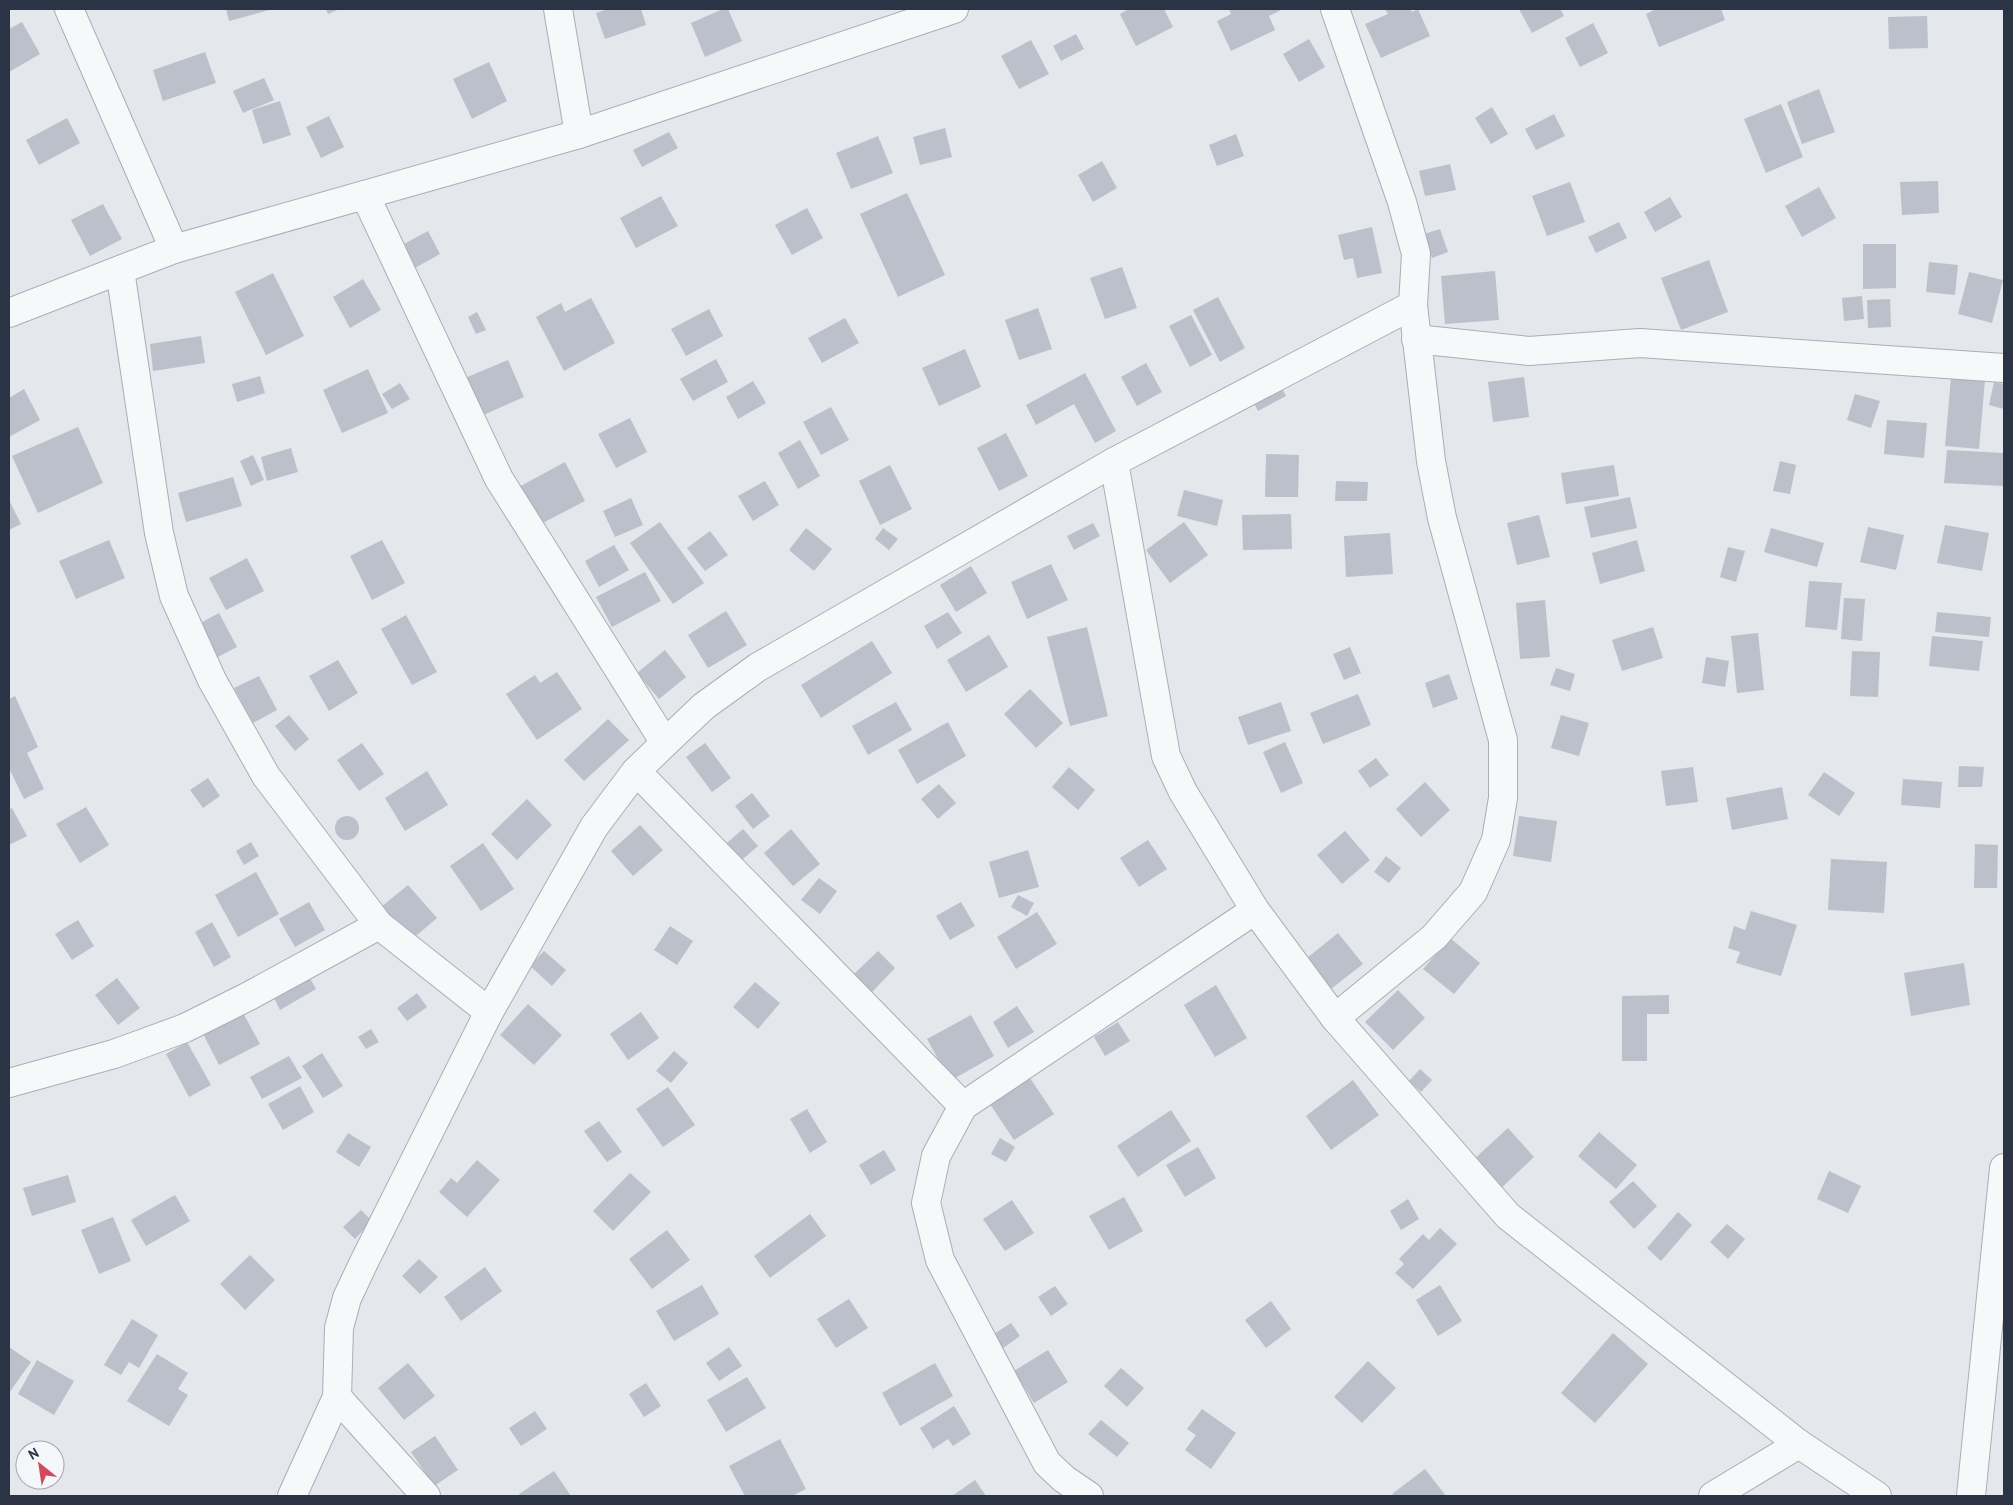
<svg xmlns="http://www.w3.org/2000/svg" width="2013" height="1505" viewBox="0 0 2013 1505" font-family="'PT Sans',sans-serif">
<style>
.building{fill:#bbc0ca}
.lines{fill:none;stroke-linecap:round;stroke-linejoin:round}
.minor-casing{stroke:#a9aeb7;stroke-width:30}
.minor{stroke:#f7f8fa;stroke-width:28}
</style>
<rect width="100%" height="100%" fill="#e4e7ec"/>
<g class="building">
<polygon points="226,9 273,9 229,21"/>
<polygon points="326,9 340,9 328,14"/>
<polygon points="608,9 641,9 646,25 605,39 596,13"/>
<polygon points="723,9 728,9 742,41 705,57 691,23"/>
<polygon points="1129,9 1164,9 1173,27 1136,46 1120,14"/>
<polygon points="1229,9 1280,9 1281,10 1269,16 1275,30 1231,51 1217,21 1231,14"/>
<polygon points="1385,9 1410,9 1412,12 1418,9 1430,36 1381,58 1365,24 1388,14"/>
<polygon points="1519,9 1560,9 1564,16 1532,33"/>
<polygon points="1656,9 1721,9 1725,20 1659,47 1646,14"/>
<polygon points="1927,16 1928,48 1889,49 1888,17"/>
<polygon points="22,22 40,54 9,72 9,29"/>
<polygon points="1593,23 1608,53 1580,67 1565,38"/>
<polygon points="1076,34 1084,49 1061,61 1053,46"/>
<polygon points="1309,39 1325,67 1299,82 1283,54"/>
<polygon points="1031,40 1049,74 1019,89 1001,56"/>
<polygon points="205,52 216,83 163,101 153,70"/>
<polygon points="489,62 507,101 472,119 453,79"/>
<polygon points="264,78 274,100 243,113 233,91"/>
<polygon points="1819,89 1835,132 1802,144 1787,102"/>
<polygon points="280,101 291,135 263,144 252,110"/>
<polygon points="1781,104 1803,157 1766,173 1744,119"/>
<polygon points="1492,107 1508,134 1491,144 1475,118"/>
<polygon points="1554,114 1565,136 1536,150 1525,129"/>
<polygon points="329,116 344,147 321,158 306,127"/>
<polygon points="67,118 80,143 39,165 26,140"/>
<polygon points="945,128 952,157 920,165 913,137"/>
<polygon points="669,132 678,148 642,167 633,150"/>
<polygon points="1236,134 1244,156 1217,166 1209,145"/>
<polygon points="878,136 893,173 851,189 836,153"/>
<polygon points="1102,161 1117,188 1093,202 1078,175"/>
<polygon points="1450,164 1456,190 1425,196 1419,171"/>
<polygon points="1938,181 1939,213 1902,215 1900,182"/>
<polygon points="1570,182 1585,222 1547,236 1532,196"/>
<polygon points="1819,187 1836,218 1802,237 1785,206"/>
<polygon points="907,193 945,275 898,297 860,214"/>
<polygon points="661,196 678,226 636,248 620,218"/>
<polygon points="1670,197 1682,217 1655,232 1644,212"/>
<polygon points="103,204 122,239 90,256 71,220"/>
<polygon points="807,208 823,238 792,255 775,225"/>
<polygon points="1619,222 1627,238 1596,253 1588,237"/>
<polygon points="1372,227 1382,273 1357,278 1353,258 1344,260 1338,235"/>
<polygon points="1440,229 1448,252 1432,258 1424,234"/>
<polygon points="428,231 440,254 415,268 402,245"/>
<polygon points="1863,244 1896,244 1896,288 1863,289"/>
<polygon points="1709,260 1728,312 1681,330 1661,278"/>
<polygon points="1929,262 1958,265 1955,295 1926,292"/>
<polygon points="1122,267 1137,308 1105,319 1090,278"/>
<polygon points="1495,271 1499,320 1445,324 1441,276"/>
<polygon points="1969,272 2003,280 1992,323 1958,314"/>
<polygon points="273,273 304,336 266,355 235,292"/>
<polygon points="363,279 381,310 350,328 333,297"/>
<polygon points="1862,296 1864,319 1844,321 1842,298"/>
<polygon points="1218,297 1245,348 1220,362 1193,310"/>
<polygon points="591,298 615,343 564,371 536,317 561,303 565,312"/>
<polygon points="1890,299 1891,327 1868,328 1867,300"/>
<polygon points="1038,308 1052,349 1019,360 1005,320"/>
<polygon points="709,309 723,336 686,356 671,329"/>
<polygon points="477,312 486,330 476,334 468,317"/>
<polygon points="1191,315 1212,355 1190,367 1169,326"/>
<polygon points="845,318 859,343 822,363 808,338"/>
<polygon points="201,336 205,363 153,371 150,344"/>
<polygon points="965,349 981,387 939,406 922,368"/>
<polygon points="716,359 728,382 693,401 680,379"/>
<polygon points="508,360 524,397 481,416 465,378"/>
<polygon points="1146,363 1162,392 1137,406 1121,377"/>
<polygon points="368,369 388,413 342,433 323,390"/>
<polygon points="1085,373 1116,431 1095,443 1074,404 1036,425 1026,405"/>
<polygon points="260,376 265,393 237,402 232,384"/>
<polygon points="1524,377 1529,417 1493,422 1488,382"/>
<polygon points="1951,378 1985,380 1979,449 1945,446"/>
<polygon points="1278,380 1286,396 1258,411 1250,396"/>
<polygon points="753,381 766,403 738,419 726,397"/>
<polygon points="1994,382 2004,384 2004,409 1989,405"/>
<polygon points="400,383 410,399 392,409 382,394"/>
<polygon points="24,389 40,420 9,437 9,398"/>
<polygon points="1855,394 1880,401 1871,428 1847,420"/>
<polygon points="831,407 849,440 821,455 803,422"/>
<polygon points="630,418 647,452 616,468 598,434"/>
<polygon points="1887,420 1927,423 1924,458 1884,454"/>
<polygon points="78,427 103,483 38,513 12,456"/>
<polygon points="1006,433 1028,476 999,491 977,448"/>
<polygon points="800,440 820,476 798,489 778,453"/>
<polygon points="291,448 298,472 267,481 261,457"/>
<polygon points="1947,450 2004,453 2004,486 1944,483"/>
<polygon points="1266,454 1299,455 1298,497 1265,497"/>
<polygon points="253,455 264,480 251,486 240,461"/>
<polygon points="1780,461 1796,465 1790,494 1773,491"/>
<polygon points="565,462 585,501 537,526 517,488"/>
<polygon points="890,465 912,509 880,525 859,481"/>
<polygon points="1614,465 1619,496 1566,504 1561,473"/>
<polygon points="233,477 242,506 186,522 178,493"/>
<polygon points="765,481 779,505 753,521 738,496"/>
<polygon points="1336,481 1368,482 1367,501 1335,501"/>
<polygon points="1184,490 1223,500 1217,526 1177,516"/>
<polygon points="1630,497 1637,528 1591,538 1584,507"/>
<polygon points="631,498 643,525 615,537 603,511"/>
<polygon points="9,500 21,524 9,530"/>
<polygon points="1291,514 1292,549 1243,550 1242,515"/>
<polygon points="1539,515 1550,557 1517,565 1507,523"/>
<polygon points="660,522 704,583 673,604 630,543"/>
<polygon points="1184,522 1208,555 1170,583 1146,550"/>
<polygon points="1093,523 1100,536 1074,550 1067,536"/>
<polygon points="1945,525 1989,533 1982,571 1937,563"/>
<polygon points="1868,527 1904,535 1896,570 1860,562"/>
<polygon points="806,528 832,549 814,571 789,550"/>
<polygon points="883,528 898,539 889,550 875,539"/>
<polygon points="1771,528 1824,543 1817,567 1764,552"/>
<polygon points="710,531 728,555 705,571 687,548"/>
<polygon points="1390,533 1393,574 1346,577 1344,536"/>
<polygon points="109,540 125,578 76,599 59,561"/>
<polygon points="382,540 405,583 372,600 350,556"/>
<polygon points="1637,540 1645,571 1600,584 1592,553"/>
<polygon points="614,545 629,570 599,587 585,561"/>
<polygon points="1728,547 1745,551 1736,582 1720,577"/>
<polygon points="247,558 264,591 226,610 209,578"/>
<polygon points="1051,564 1068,600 1027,619 1011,582"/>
<polygon points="971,566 987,593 956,612 940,585"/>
<polygon points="645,572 661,601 612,627 596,597"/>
<polygon points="1809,581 1842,583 1837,630 1805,627"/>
<polygon points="1844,598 1865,599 1862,641 1841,639"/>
<polygon points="1545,600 1550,657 1520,659 1516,603"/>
<polygon points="726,611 747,645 708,668 688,635"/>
<polygon points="948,612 962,633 937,649 924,626"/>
<polygon points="1937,612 1991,617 1989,637 1935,632"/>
<polygon points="219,613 237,647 212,660 195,626"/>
<polygon points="406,615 437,672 412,685 381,629"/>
<polygon points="1087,627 1108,716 1070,726 1047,637"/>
<polygon points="1653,627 1663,658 1622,671 1612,640"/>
<polygon points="1758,633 1764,690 1737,693 1731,636"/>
<polygon points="989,635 1008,667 966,692 947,660"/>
<polygon points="1932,636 1983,641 1979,671 1929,666"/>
<polygon points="872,641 892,673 821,718 801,685"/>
<polygon points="1350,647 1361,673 1344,680 1333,654"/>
<polygon points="665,650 686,677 659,699 637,673"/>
<polygon points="1852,651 1880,652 1878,697 1850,696"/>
<polygon points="1706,657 1729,661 1725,687 1702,683"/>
<polygon points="338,660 358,693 329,711 309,676"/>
<polygon points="1556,668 1575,674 1570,691 1550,685"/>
<polygon points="557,672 582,709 537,740 506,694 535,675 540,683"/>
<polygon points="1449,674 1458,699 1433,708 1425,683"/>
<polygon points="259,676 277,710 253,723 234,688"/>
<polygon points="1030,689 1063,723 1036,748 1004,714"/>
<polygon points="1358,694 1371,725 1323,744 1310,713"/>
<polygon points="15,696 38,747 27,753 44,789 24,799 9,768 9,699"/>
<polygon points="896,702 912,730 868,755 852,726"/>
<polygon points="1281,702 1291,731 1248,745 1238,717"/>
<polygon points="289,715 309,739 295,751 275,726"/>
<polygon points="1561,715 1589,723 1579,756 1551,748"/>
<polygon points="608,719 629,740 584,781 564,760"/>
<polygon points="948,722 966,756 917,784 898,750"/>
<polygon points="1285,742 1303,783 1281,793 1263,752"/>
<polygon points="362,743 384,774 359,791 337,760"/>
<polygon points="705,743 731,778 712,792 686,757"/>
<polygon points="1376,758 1389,775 1370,788 1358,771"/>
<polygon points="1959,766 1984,767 1982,787 1958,787"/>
<polygon points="1069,767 1095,790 1078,810 1052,787"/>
<polygon points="1693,767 1698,802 1666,806 1661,771"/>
<polygon points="427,771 448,805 405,831 385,798"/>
<polygon points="1824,772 1855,793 1839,816 1808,795"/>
<polygon points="208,778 220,796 203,808 190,790"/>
<polygon points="1903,779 1942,782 1940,808 1901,805"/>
<polygon points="1425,782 1450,810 1421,837 1396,809"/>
<polygon points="939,784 956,803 938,819 921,799"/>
<polygon points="1782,787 1788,819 1732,830 1726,798"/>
<polygon points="752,793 770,816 753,829 735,806"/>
<polygon points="527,799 552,825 517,860 491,834"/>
<polygon points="86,807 109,845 80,863 56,824"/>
<polygon points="12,808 27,836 9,845 9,810"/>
<polygon points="1519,816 1557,821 1551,862 1513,856"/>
<circle cx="347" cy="828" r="12"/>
<polygon points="640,825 663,850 633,876 611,851"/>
<polygon points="743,829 758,846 736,865 721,848"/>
<polygon points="791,829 820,864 793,886 764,853"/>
<polygon points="1345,831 1370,860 1342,884 1317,855"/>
<polygon points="1148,840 1167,869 1139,887 1120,858"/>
<polygon points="251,842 259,856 244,865 236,851"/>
<polygon points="483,843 514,889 481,911 450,866"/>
<polygon points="1975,844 1998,845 1997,888 1974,888"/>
<polygon points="1028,850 1039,887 999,898 989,862"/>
<polygon points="1386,856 1401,868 1389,883 1374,872"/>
<polygon points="1831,859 1887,862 1884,913 1828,910"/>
<polygon points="256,872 279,914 238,937 215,895"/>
<polygon points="819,878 837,891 820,914 801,900"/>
<polygon points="408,885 437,918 410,941 381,907"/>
<polygon points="1018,895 1034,903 1027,916 1011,907"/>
<polygon points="309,902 325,930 295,947 279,919"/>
<polygon points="961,902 975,926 950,940 936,916"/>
<polygon points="1751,911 1797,925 1781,976 1736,963 1740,952 1728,948 1734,926 1745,930"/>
<polygon points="1037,912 1057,944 1016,969 997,937"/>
<polygon points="78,920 94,946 72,960 55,934"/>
<polygon points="212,922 231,957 214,967 195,932"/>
<polygon points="670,926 693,941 677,965 654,950"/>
<polygon points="1338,933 1363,964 1327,992 1302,962"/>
<polygon points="1450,938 1480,963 1454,994 1423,969"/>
<polygon points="544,951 566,970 552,986 530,966"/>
<polygon points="878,951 895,968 872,992 854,974"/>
<polygon points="1964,963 1970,1005 1911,1016 1904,973"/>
<polygon points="305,969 316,989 280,1010 269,988"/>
<polygon points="117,978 140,1008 118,1025 95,995"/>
<polygon points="755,982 780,1003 758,1029 733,1007"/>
<polygon points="1216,985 1247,1038 1215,1057 1184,1005"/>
<polygon points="1398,990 1425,1018 1393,1050 1365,1022"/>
<polygon points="417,993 427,1007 407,1021 397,1008"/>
<polygon points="1669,995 1669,1014 1647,1014 1647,1061 1622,1061 1622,996"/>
<polygon points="528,1004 562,1035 534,1065 500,1035"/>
<polygon points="1017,1006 1034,1032 1008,1048 993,1022"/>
<polygon points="242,1011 260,1044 219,1065 202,1032"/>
<polygon points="641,1012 659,1038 628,1060 610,1034"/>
<polygon points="971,1015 994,1056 950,1081 927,1039"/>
<polygon points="1118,1022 1130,1041 1105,1056 1094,1037"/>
<polygon points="371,1029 379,1042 366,1049 358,1037"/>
<polygon points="187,1042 211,1085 189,1097 166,1054"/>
<polygon points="674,1051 688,1063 671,1083 656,1071"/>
<polygon points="322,1053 343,1086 323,1098 302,1066"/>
<polygon points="289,1056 302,1078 262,1099 250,1077"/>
<polygon points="1420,1069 1432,1080 1421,1092 1409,1081"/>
<polygon points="1030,1078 1054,1114 1014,1140 990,1104"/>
<polygon points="1353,1080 1379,1115 1331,1150 1306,1116"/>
<polygon points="300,1086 314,1112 283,1130 268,1104"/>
<polygon points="668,1087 695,1125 663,1147 636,1109"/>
<polygon points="807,1109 827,1142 810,1153 790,1119"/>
<polygon points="1171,1110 1191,1141 1138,1177 1117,1146"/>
<polygon points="599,1121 622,1152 607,1162 584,1131"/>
<polygon points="1508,1128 1534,1157 1499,1190 1472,1161"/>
<polygon points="1599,1132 1637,1165 1616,1189 1578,1156"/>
<polygon points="348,1133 371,1147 359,1167 336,1152"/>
<polygon points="1000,1138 1015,1147 1006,1162 991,1154"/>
<polygon points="1198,1147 1216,1178 1185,1197 1166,1165"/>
<polygon points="884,1150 896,1170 871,1185 859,1165"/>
<polygon points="477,1160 500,1180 467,1217 439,1192 451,1178 457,1183"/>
<polygon points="1829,1171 1861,1186 1848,1213 1817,1199"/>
<polygon points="630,1173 651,1192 613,1231 593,1211"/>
<polygon points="68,1175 76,1202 32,1216 23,1188"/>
<polygon points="1633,1181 1657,1206 1634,1229 1609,1202"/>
<polygon points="175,1195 190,1221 146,1246 131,1220"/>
<polygon points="1124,1197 1143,1231 1109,1250 1089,1216"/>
<polygon points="1408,1199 1419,1219 1401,1230 1390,1211"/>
<polygon points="1012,1200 1034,1233 1005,1251 983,1219"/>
<polygon points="361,1210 372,1221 355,1239 343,1227"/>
<polygon points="1678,1212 1692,1225 1661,1261 1647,1248"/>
<polygon points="810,1214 826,1236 770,1278 754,1256"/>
<polygon points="113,1217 131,1261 99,1274 81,1230"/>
<polygon points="1727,1224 1745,1239 1728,1259 1710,1242"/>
<polygon points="1440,1228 1457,1244 1413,1289 1395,1273 1404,1264 1399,1259 1423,1234 1429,1240"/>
<polygon points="667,1230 690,1260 652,1289 629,1259"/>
<polygon points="250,1255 275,1280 245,1310 220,1284"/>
<polygon points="419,1259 438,1277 420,1294 402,1276"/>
<polygon points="485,1267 502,1291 461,1321 444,1297"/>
<polygon points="702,1285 719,1314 674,1341 656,1311"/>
<polygon points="1440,1285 1462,1321 1438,1336 1416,1300"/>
<polygon points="1055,1286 1068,1304 1051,1316 1038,1297"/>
<polygon points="849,1299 868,1328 836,1348 817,1319"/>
<polygon points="1271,1301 1291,1329 1266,1348 1245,1320"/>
<polygon points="132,1319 158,1335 139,1368 129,1362 121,1375 104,1365"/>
<polygon points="1011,1323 1020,1336 999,1351 989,1337"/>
<polygon points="1613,1333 1648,1364 1595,1423 1561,1393"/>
<polygon points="9,1347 31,1362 9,1393"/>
<polygon points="729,1347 742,1366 719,1381 706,1363"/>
<polygon points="1048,1350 1068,1382 1034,1403 1014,1371"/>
<polygon points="157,1354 188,1373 178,1389 188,1395 169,1426 127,1401"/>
<polygon points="37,1360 74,1381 54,1415 18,1394"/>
<polygon points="1368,1361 1396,1388 1362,1423 1334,1397"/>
<polygon points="408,1363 435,1396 404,1420 378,1388"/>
<polygon points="935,1363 953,1396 900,1426 882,1393"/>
<polygon points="1121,1368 1144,1388 1127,1407 1104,1386"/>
<polygon points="747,1377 766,1408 726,1432 707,1400"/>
<polygon points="646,1383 661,1406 644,1417 629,1394"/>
<polygon points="954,1406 971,1434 953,1446 948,1439 933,1449 920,1428"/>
<polygon points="1202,1409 1236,1433 1211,1469 1185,1450 1196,1435 1187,1429"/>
<polygon points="535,1411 547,1429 521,1446 509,1428"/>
<polygon points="1101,1420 1129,1443 1117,1457 1088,1434"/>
<polygon points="435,1436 458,1470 434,1486 411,1452"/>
<polygon points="780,1439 806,1489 792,1496 745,1496 729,1466"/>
<polygon points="1425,1469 1446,1496 1394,1496 1392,1494"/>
<polygon points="554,1471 571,1496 520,1496 519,1494"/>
<polygon points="975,1480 986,1496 952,1496"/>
</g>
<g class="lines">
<g class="minor-casing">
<g id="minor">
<polyline points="69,9 174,249"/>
<polyline points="558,9 579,134"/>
<polyline points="365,195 499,479 665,743"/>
<polyline points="120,270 159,533 174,596 212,680 266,776 379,925 489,1012"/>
<polyline points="9,313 174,249 579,134 954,9"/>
<polyline points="1416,339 1529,351 1640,343 2004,368"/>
<polyline points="1114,462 1166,756 1183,792 1255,910 1335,1018 1508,1216 1799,1444 1877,1496"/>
<polyline points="636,771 963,1106"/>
<polyline points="1335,1018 1434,937 1473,892 1496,840 1503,798 1503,740 1442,518 1431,461 1413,305"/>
<polyline points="9,1083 114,1054 185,1028 249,996 379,925"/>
<polyline points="337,1397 426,1496"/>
<polyline points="292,1496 337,1397 339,1328 347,1298 364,1262 489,1012 594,827 636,771 665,743 704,706 758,667 1114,462 1413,305 1416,254 1402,202 1335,9"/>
<polyline points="1089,1496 1064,1479 1047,1463 940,1260 926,1203 936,1156 963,1106 1255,910"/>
<polyline points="1713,1496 1799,1444"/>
<polyline points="1971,1496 2004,1168"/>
</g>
</g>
<use href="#minor" class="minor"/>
</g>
<rect width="2013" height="1505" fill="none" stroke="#2b3445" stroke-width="20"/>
<g transform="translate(40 1465) rotate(330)"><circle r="24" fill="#f4f6f9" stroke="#a4a8b1"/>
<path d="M0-4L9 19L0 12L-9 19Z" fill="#d1495b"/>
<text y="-8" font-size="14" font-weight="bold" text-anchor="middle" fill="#2b3445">N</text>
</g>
</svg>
